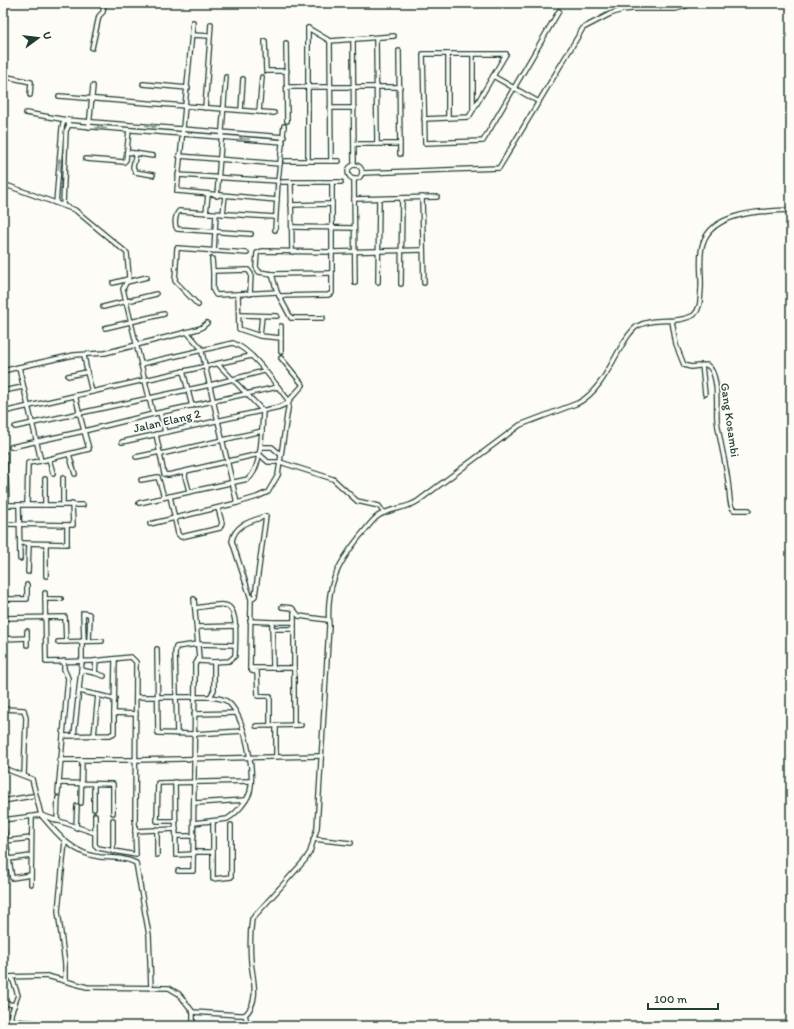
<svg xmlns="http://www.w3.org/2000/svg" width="794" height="1029" viewBox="0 0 794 1029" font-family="Itim,sans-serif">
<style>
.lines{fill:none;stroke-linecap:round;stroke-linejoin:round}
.street-casing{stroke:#1f3d34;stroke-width:6}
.street{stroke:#fdfcf7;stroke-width:3.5}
.oneway{fill:#8e9c96}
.labels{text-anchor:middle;stroke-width:3.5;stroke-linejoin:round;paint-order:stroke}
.street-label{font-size:12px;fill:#1f3d34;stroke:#fdfcf7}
</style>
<rect width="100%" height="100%" fill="#fdfcf7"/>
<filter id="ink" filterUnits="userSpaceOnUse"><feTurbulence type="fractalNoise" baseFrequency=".025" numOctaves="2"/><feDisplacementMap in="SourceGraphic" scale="8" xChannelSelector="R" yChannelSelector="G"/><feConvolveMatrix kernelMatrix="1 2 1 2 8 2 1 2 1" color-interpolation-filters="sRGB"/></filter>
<g filter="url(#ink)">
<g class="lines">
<g class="street-casing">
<g id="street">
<polyline points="193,22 177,191 277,200"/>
<polyline points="308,28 308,161"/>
<polyline points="308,28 330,41 394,36"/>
<polyline points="192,35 210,36"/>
<polyline points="376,38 377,144"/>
<polyline points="353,40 354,165"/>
<polyline points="265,41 266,71 287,71"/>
<polyline points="330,41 331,161"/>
<polyline points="286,43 287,121"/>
<polyline points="92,48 99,16 103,12 104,3"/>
<polyline points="399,51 400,154"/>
<polyline points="506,54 423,54 425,143 483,141 559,11"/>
<polyline points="3,76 31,82 30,95"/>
<polyline points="493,76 539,102"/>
<polyline points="143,84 188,88"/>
<polyline points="287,87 400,87"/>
<polyline points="59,96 274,113"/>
<polyline points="205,108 211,24"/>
<polyline points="330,108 354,108"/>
<polyline points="473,109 473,54"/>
<polyline points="241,110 243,79"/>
<polyline points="259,112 262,77"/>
<polyline points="26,113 67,120 69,125"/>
<polyline points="448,118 448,54"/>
<polyline points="424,119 469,117 506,54"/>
<polyline points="89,127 93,86"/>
<polyline points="354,144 400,144"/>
<polyline points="127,152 153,156"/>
<polyline points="136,153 133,167 135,172 153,175"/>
<polyline points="179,156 280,164"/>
<polyline points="86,159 124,162 126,160 129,130"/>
<polyline points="285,161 339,161"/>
<circle cx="355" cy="172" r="7"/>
<polyline points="362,173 499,168 583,28 610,14 622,10 632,9 676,9 686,6 688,3"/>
<polyline points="178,175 278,181"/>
<polyline points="354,180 355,283"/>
<polyline points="282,182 341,182"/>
<polyline points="291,182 292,252"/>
<polyline points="3,184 75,210 127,253 129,277 123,289 153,414 84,431 75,395"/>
<polyline points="217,196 226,77"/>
<polyline points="422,197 424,283"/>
<polyline points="354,199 437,197"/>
<polyline points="56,203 62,128 63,123 67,120 284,137"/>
<polyline points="63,205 66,131 69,125 283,142"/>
<polyline points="291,205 332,204"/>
<polyline points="206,213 208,195"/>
<polyline points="223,214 225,196"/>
<polyline points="292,227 354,228"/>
<polyline points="275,230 278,181 284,126"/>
<path d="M251,234L177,229C174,225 175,215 179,211L275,217"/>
<polyline points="214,251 216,214"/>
<polyline points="212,259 213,271"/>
<polyline points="272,274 259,272 256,267 257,253 262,251 332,252 332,182"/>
<polyline points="127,282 147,277"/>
<polyline points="378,282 379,199"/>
<polyline points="113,283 128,279"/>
<polyline points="401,284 402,198"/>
<polyline points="277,292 238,294 239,329 260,336 281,338 281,326"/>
<polyline points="238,294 216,295 213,290 213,271 248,270 251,274 250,294"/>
<polyline points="279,296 328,295 332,293 332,252 423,250"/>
<polyline points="198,305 175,281 177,248 247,253"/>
<polyline points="103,307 156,294"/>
<polyline points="239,315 277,316"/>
<polyline points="323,318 291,318 277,292 272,274 332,273"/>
<path d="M672,321L676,345L684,365L691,367L707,365C720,373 716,408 717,420C720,444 727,466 729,490C730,496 729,506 734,510H749"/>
<polyline points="105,328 164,314"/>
<polyline points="187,332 201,328 207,323"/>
<polyline points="260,336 262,316"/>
<polyline points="281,338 281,352"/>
<polyline points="84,355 87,372"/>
<path d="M141,364L233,343C253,350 275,384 289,401"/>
<polyline points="702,365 705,394"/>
<polyline points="19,367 74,355 105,353 187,332 201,348 237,503"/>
<path d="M3,371L19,367C26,398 34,429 41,461L89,449L84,431L11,447"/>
<polyline points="183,371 192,406"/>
<polyline points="68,376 87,372 92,392"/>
<polyline points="3,391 23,387"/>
<polyline points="3,412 251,356"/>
<polyline points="160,413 165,432"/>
<polyline points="153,414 278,387"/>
<polyline points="15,427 210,385 264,371"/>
<polyline points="156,434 164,474 168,475 186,471"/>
<polyline points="122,442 279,407 286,404 303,385 281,358"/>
<polyline points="261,447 272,447 280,454"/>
<polyline points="3,454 5,454 5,473 3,473"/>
<polyline points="69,454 75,474"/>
<polyline points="161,454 262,431"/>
<polyline points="259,454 268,462 280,462 333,479 357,501 379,506 384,513"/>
<polyline points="136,457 160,452"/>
<polyline points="49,459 53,473"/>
<polyline points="6,478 7,505"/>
<polyline points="63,478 63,504"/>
<polyline points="45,479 45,505"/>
<polyline points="141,480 158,477 164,497"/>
<polyline points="189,491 185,476 186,471 259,454"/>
<polyline points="170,496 178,534 181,537 220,528 222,523 218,508"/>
<path d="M139,503L248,479C262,469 262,427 263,411L218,364"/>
<polyline points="27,504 28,463 41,461"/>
<polyline points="3,505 83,505"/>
<polyline points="19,505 20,559"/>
<polyline points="3,524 73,525 72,504"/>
<polyline points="150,524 237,503 257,497 268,492 278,475 289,402"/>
<polyline points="20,543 67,544 67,525"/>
<polyline points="28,572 29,544"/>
<polyline points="46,576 46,544"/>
<polyline points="3,599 27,599 27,585"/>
<polyline points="45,599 61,599"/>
<path d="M251,599L255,596L266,516C252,521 235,524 232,541L251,599L250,668L252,671L257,672L258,696H270V726"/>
<polyline points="282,607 292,608 299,616 328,620"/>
<polyline points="294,613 294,725"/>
<polyline points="3,618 65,617 66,642"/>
<polyline points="250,621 272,622 273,668"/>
<polyline points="272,622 294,622"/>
<polyline points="197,627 236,626"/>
<polyline points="272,629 294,629"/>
<polyline points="27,631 27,645"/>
<polyline points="3,639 27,638"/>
<polyline points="84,641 83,613 89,614 90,617 89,641"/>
<polyline points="58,642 102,641"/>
<polyline points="157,649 158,733 194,734 243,731"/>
<polyline points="198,661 214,662"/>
<polyline points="250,668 294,668"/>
<polyline points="81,670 95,673 96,661"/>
<polyline points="95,673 104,676"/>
<polyline points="79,691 98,695 94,736"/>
<polyline points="98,695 115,699"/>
<polyline points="137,697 210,697"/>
<polyline points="3,709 24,710 26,718 24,775"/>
<polyline points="114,713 115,660"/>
<polyline points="194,714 236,713"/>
<polyline points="256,726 301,725"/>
<polyline points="177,734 175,653 176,647 198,644 235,645"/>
<polyline points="63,736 68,678 64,669 64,661"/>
<polyline points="74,736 82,661 82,641"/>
<polyline points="276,756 276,726"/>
<polyline points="59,760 136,760 320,756"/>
<polyline points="3,768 32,779 41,815 95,833 95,845 98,848 136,855 135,826 136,662 131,657 93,661 46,662 45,593"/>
<polyline points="175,782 176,855 194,854"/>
<polyline points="59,783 113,784 113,813"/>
<polyline points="58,793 63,736 110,735 114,733 114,713 136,714"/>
<polyline points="3,801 32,796"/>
<polyline points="81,803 82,760"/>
<polyline points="195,803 246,800"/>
<polyline points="94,809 94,784"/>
<polyline points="95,815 95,833"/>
<path d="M3,820L41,815C57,834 73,854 100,857C113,858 124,857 136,863L149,935L151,988"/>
<polyline points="113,820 113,852"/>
<polyline points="57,821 58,798"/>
<polyline points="176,821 157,821 158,783 251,781"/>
<polyline points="213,821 213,879 231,877 231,825"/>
<polyline points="3,822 12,878 31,875"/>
<path d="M194,823L227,819C236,814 247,801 250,792C255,770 245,717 228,702C223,698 216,698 210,697L214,690V662L229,661L235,656C235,644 240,606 224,605C215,604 204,607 195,608"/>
<polyline points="76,828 77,806"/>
<polyline points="157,829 157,855"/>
<polyline points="135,831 176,829"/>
<polyline points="176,836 194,836"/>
<polyline points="313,839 351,843"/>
<polyline points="6,841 31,838"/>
<polyline points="194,852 213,852"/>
<polyline points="9,859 31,856"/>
<polyline points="178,871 193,871 195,676 195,665 199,658 194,599"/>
<polyline points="31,884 32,817"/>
<path d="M3,977L47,976L87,987L169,988L179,994L193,1012L239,1015H245C260,1001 253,980 251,962C250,948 250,933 252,919L305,860L310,852L317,828L329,626C326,587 336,566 360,536C366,530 371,521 378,516C390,508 406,509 418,501L520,425L578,403C599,392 610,366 621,347C625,340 630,332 636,327C654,316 676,325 694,315C701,308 700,299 701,289C702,274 698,257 703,243C713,211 765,211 791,210"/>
<polyline points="65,981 65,964 58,911 65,841"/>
<polyline points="3,1003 15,1005"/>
<polyline points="245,1015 248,1026"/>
<polyline points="11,1021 38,1023"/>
<polyline points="11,1026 11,1014 18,995 12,978"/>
<polyline points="193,1026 193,1012"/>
</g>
</g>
<use href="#street" class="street"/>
</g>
<defs><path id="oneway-solid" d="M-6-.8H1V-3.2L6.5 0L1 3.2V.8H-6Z"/></defs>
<g class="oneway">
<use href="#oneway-solid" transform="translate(151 126) rotate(5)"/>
<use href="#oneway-solid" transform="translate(101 128) rotate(-175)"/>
<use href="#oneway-solid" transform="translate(244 139) rotate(-176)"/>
<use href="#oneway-solid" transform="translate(59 164) rotate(-85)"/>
</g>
</g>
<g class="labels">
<g class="street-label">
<text transform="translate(730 420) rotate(82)" y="4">Gang Kosambi</text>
<text transform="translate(167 421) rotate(-13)" y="4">Jalan Elang 2</text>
</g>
</g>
<rect width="794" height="1029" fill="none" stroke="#fdfcf7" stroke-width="16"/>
<rect x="8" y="8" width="778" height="1013" fill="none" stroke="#1f3d34" stroke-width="1.5" filter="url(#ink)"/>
<g transform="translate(38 38) rotate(75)" stroke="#fdfcf7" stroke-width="3" paint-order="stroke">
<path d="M0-3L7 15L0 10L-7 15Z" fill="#1f3d34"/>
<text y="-6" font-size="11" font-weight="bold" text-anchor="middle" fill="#1f3d34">U</text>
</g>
<path d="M648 1003v6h70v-6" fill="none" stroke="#1f3d34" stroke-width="2"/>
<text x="654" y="1003" font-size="12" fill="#1f3d34" stroke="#fdfcf7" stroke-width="3" paint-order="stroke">100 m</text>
</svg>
